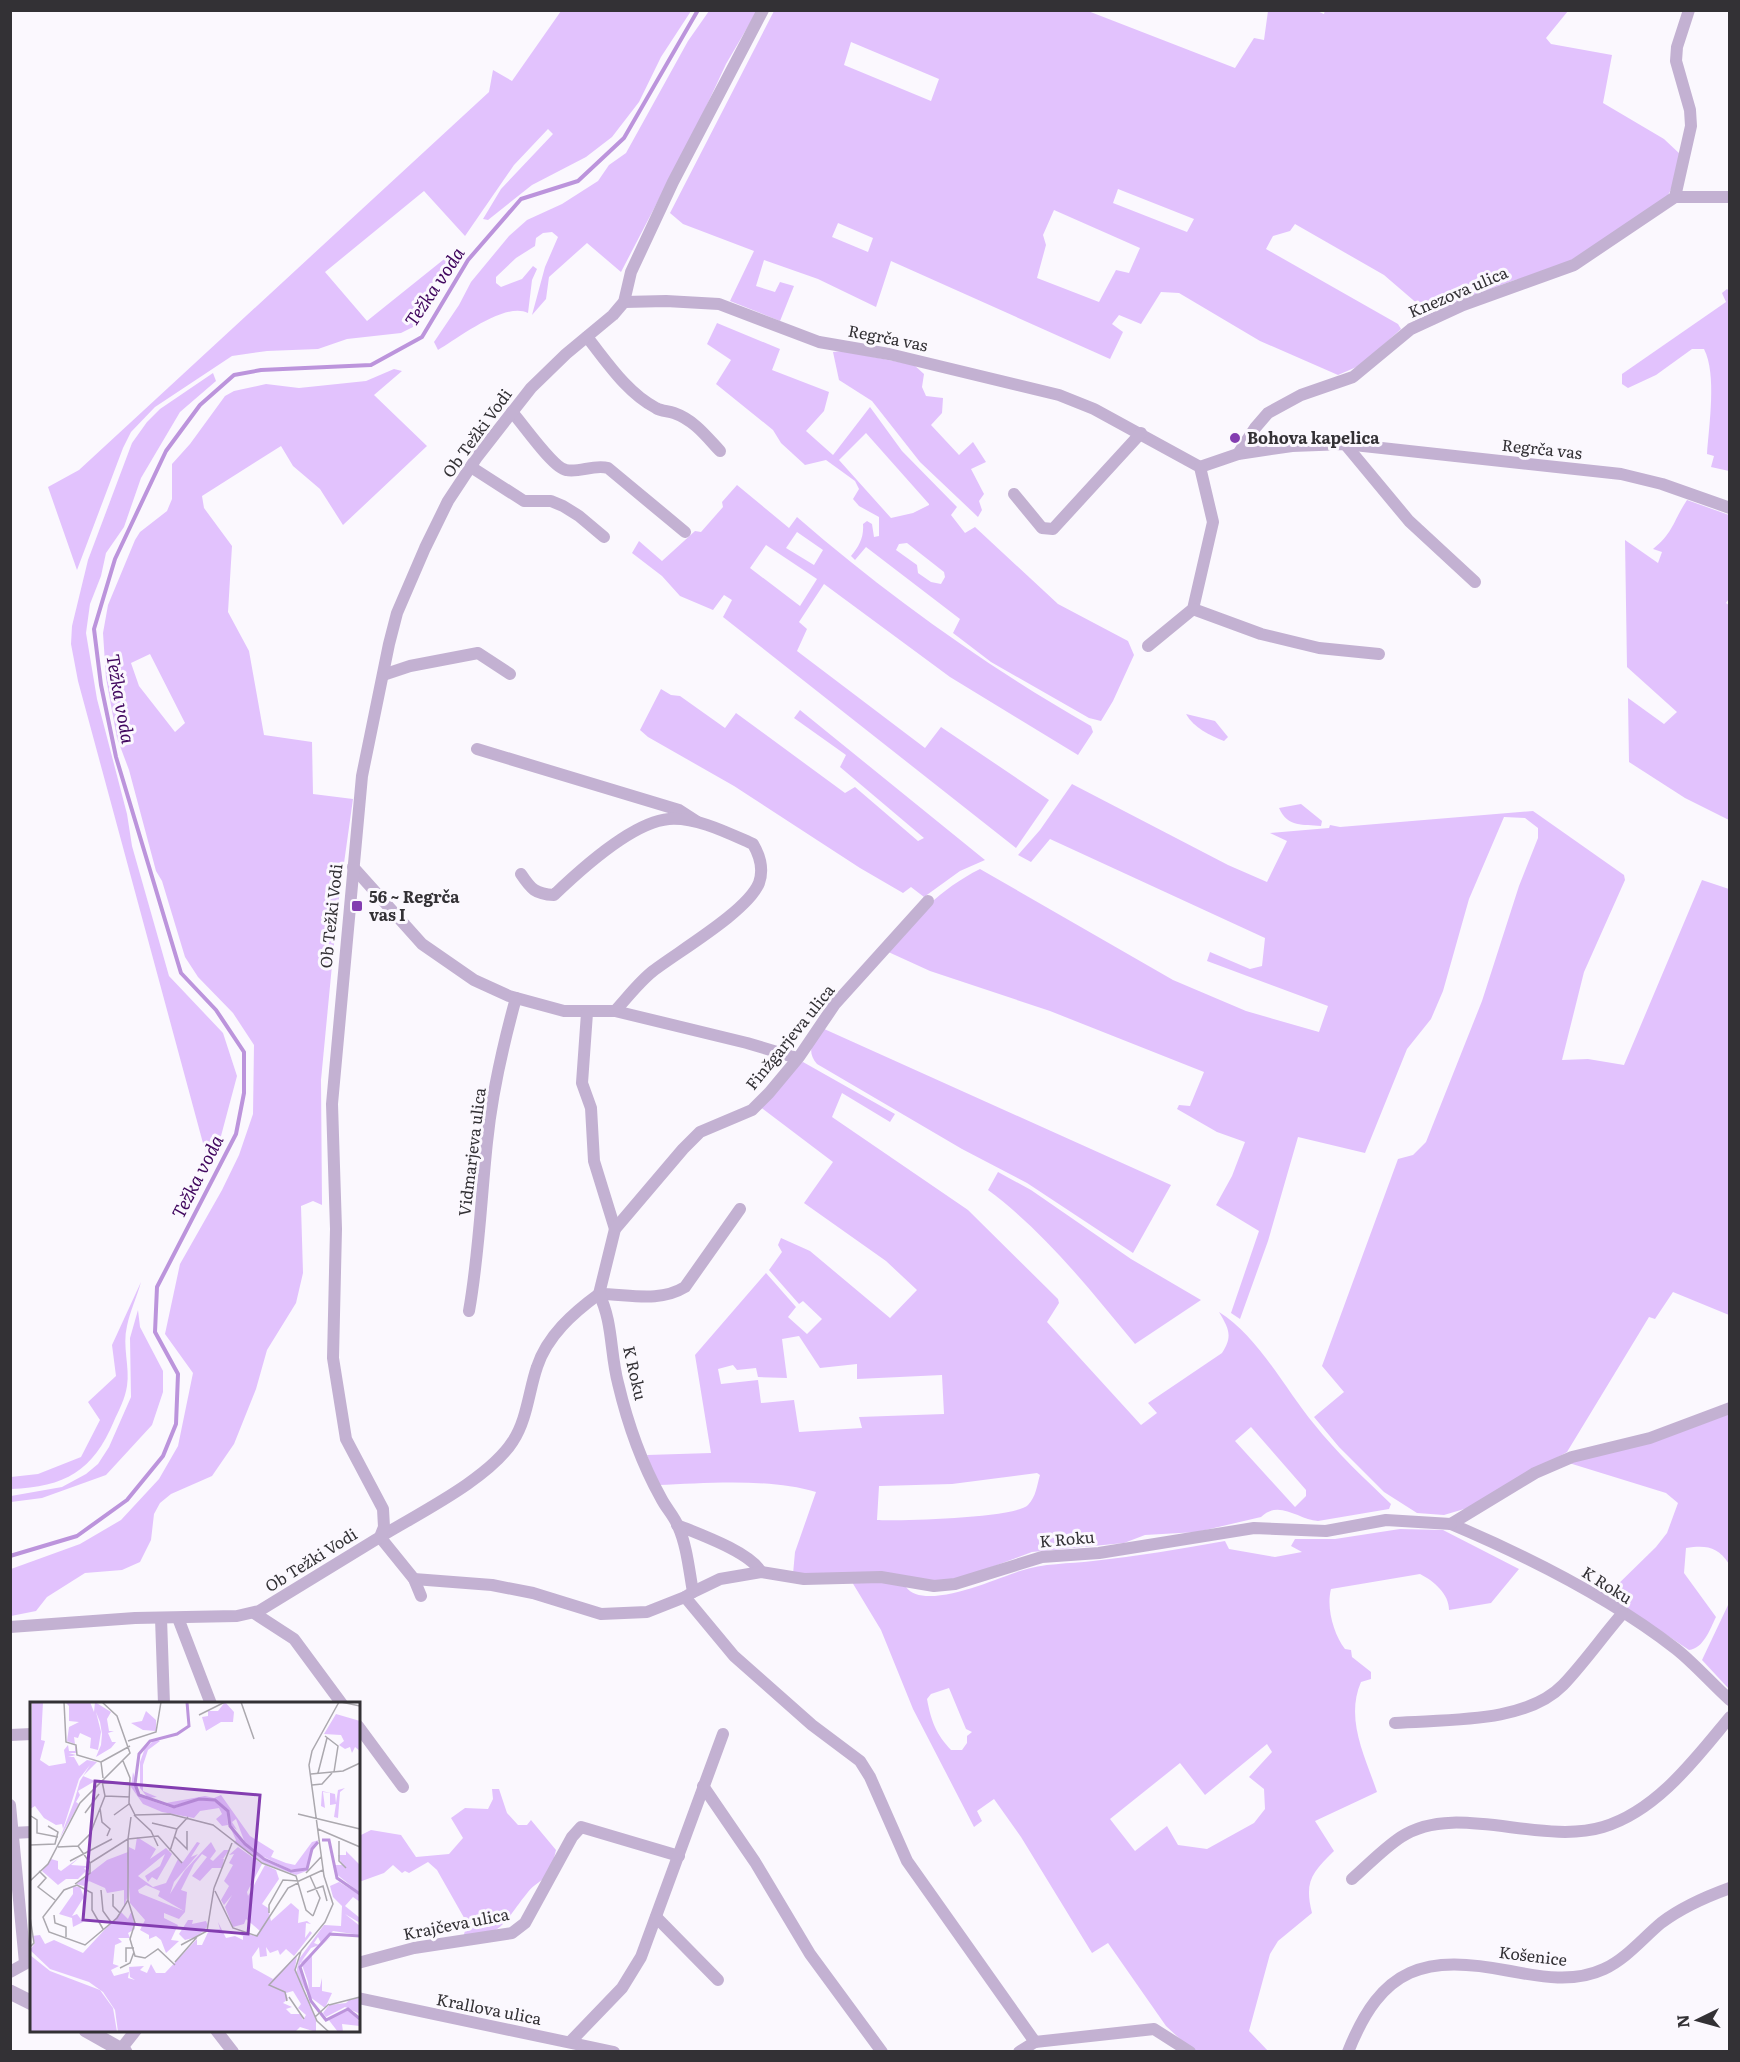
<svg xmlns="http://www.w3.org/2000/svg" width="1740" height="2062" viewBox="0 0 1740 2062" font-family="Literata,serif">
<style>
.green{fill:#e2c2fd;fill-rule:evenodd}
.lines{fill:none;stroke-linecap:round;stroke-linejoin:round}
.stream{stroke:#bc94dc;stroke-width:4}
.minor{stroke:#c3b1d2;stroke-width:12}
.tertiary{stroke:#c3b1d2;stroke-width:15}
.poi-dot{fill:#833db0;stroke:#fbf8fe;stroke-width:2}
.labels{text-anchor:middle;stroke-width:6;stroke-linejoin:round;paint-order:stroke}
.street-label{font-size:16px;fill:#333135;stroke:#fbf8fe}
.poi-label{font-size:16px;font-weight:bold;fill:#333135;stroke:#fbf8fe;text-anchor:start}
.water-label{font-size:18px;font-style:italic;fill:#40065e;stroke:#fbf8fe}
.inset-river{fill:none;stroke:#bc94dc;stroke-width:3}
.inset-road{fill:none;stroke:#aba8ae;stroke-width:1.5}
.view{fill:#833db0;fill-opacity:0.15;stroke:#833db0;stroke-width:3}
.inset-edge{fill:none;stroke:#333135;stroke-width:3}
</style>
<rect width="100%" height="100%" fill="#fbf8fe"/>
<g class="green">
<path d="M1325,10L1568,11L1546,38L1551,44L1612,55L1603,103L1664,139L1681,155L1677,178L1666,199L1562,266L1540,275L1515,280L1427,312L1384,275L1295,224L1290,231L1273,236L1266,249L1398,324L1401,329L1361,365L1338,375L1260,341L1179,293L1161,292L1141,324L1119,315L1112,324L1123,332L1110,359L891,261L876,307L818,279L764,260L756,286L775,292L780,282L794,286L780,321L730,301L754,251L683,224L670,213L774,11H1088L1235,68L1254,38L1264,40L1268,11H1317L1324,14ZM851,42L939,79L931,101L844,65ZM1118,189L1194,219L1187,232L1113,203ZM1054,210L1140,248L1129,273L1116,270L1099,302L1037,278L1046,245L1043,235ZM838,223L873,238L868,252L832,237Z"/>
<polygon points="561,11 691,11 661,57 639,102 612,137 586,157 532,185 488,220 483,219 501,189 553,134 548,129 514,165 465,236 424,191 325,272 367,321 453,252 440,272 413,327 401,333 347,339 318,349 267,351 232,356 155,407 131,432 123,448 77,570 48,487 79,470 489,92 493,70 512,81"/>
<path d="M709,11H757L726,64L699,122L621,272L587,243L549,277L546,299L532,315L545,267L558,237L552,232L543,233L536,238L535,246L516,258L496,277V283L501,287L522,279L533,266L537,269L532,280L528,313C506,301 458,338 438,350L434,342L459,305L471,282L509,236L527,220L562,204L598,181L609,165L626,153L688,41Z"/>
<path d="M1727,289L1730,292L1729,471L1711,467L1714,456L1707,454C1709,425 1717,374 1704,349H1692L1656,375L1628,388L1622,384V374L1726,302L1722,293Z"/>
<path d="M717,323L780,349L772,370L829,392L824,411L806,431L833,455L870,407L902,451L957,507L951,515L965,533L975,527L1058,604L1128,641L1134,655L1113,701L1101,721L1089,718L991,662L953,633L960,619L866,547L855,560L851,556C859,546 864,538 863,524L867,521L872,524L874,537L879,536V517L859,506L853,499L859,489L855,481L826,460L805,465L781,443L773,430L716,384L731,360L707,344ZM866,433L929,504V505L913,513L891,518L839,460ZM907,543L944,572L945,577L941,584L931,582L918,573L917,565L896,550L899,544Z"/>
<polygon points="843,351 914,365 924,374 922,387 926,396 943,398 942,413 931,425 959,455 973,442 986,462 971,469 984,494 979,501 982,510 978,517 920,462 872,401 839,380 833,352"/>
<path d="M394,369L402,371L374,395L427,446L343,525L320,489L293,466L281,446L202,496L204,508L232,546L228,612L249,651L264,735L312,742L313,794L353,799L337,913L321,1080L322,1205L313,1201L301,1206L303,1273L296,1303L267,1350L256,1389L234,1444L212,1476L171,1494L160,1503L154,1514L151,1540L140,1562L122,1570L85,1573L47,1597L36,1611L11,1616V1569L80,1544L121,1520L159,1479L178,1446L193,1373L165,1334L180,1264L222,1190L239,1155L253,1114L254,1045L233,1013L198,977L185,957L162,881L156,871L129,770L117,738L106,678L103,633L108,605L135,540L140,532L167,511L172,499V464L190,444L225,396L234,391L266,384L299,388L366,381ZM150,654L185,723L175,732L139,686L131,663Z"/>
<polygon points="213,373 216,381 180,412 141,478 124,527 106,553 101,576 90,604 86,633 97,699 127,814 132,846 169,976 223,1033 237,1076 221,1136 207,1158 78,681 71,644 72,626 88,560 132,443 147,422 160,409"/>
<path d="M737,485L789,528L797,517C888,596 986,666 1091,726L1093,732L1078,755L950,677L824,584L799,622L807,629L797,651L925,748L941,727L1049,800L1016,848L723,617L732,600L724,595L713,610L680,596L662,576L632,553L639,541L662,561L695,531L701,532L723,507L722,502ZM797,532L823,550L814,565L786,548ZM766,545L817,579L800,606L750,568Z"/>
<path d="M1687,500L1729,515L1730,597L1726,603L1730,606L1729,820L1685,798L1629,762L1628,698L1664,724L1677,712L1627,667L1625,540L1658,563L1662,552L1653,549C1674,532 1673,521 1687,500Z"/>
<polygon points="661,689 671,695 680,696 725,728 736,713 845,793 855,787 918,841 924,838 840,767 846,755 794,718 800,710 985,860 960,871 924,897 911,887 903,893 860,868 734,786 648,737 640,730"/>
<path d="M1186,714L1215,721L1228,737L1224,741C1209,735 1194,728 1186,714Z"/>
<path d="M1072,784L1228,865L1267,882L1287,841L1270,833L1329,828L1330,825L1340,827L1533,811L1624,875L1625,880L1584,972L1562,1060L1588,1059L1624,1065L1702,880L1729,889V1315L1673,1292L1655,1319L1649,1317L1567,1452L1471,1507L1444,1515L1417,1513L1384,1492L1339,1447L1314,1417L1344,1392L1322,1366L1398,1159L1413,1155L1426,1142L1482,1001L1519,886L1538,838V828L1525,818L1504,817L1469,899L1443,991L1431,1019L1407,1049L1365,1153L1298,1137L1268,1241L1240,1319L1231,1313L1259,1231L1216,1205L1232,1176L1245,1142L1217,1132L1177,1109L1179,1105L1190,1106L1204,1072L1050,1011L930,971L884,950C914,918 940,889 980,869L1173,980L1246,1011L1319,1032L1328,1006L1207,961L1210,952L1250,969L1262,966L1265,938L1050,839L1031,862L1018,855L1040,830Z"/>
<path d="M1301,804L1322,821L1321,826C1303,824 1288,828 1279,808Z"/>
<path d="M822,1028L1171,1185L1133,1253L1027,1183L962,1149L817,1064C805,1050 814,1041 822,1028Z"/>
<path d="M803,1062L895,1114L890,1122L842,1093L832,1117L968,1210L1058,1299L1059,1303L1047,1322L1141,1425L1157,1413L1148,1403L1222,1353C1233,1336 1229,1329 1219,1312C1258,1336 1285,1389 1314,1424C1337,1453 1364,1478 1391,1504L1389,1509L1318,1521C1299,1520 1279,1499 1261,1517L1197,1532L1145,1535L1124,1543L1032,1552L965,1577L936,1582L793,1574L795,1552L816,1492C769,1478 707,1483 658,1485L647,1455L711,1453L695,1355L766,1273L796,1307L788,1317L807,1334L822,1319L803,1301L799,1304L769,1270L782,1252L778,1245L781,1238L810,1251L890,1318L917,1290L886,1261L804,1203L833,1162L759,1106L798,1064ZM799,1336L820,1368L857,1364V1379L942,1375L944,1414L859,1417L862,1428L799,1432L794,1400L761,1403L758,1380L721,1384L718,1369L733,1365L737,1370L756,1368L758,1377L787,1378L782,1339ZM1251,1427L1306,1490V1496L1295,1507L1235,1441ZM1037,1473L1040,1475C1037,1485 1036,1497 1028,1505C1015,1518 900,1521 877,1520L879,1486L952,1484Z"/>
<path d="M998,1172L1031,1190L1131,1259L1201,1300L1135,1344C1090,1290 1045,1232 988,1190Z"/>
<path d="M141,1282C137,1297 130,1311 127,1326C122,1346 130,1367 127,1386C125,1399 119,1410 114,1421C93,1471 65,1487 11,1489V1477L38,1474L81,1457L100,1420L88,1402L116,1376L112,1345Z"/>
<polygon points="138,1310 140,1327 163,1371 163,1392 152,1425 106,1475 42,1498 11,1502 11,1496 62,1487 86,1474 98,1464 109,1447 131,1397 130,1338"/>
<path d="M1729,1412V1564C1718,1546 1705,1545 1686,1548L1684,1573L1716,1617C1710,1629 1704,1648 1689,1650L1607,1595L1656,1547L1667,1533L1678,1503L1666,1493L1569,1463Z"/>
<path d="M1400,1529L1443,1530L1519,1569L1491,1603L1449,1610C1449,1594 1434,1581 1420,1574L1331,1589C1326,1608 1334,1635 1345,1649L1351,1650L1352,1657L1371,1672V1679L1361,1682C1345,1719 1365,1756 1377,1792L1315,1821L1334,1851C1312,1873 1304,1881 1312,1913L1278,1941L1270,1954L1249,2031L1269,2052L1193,2051L1166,2026L1108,1943L1092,1953L1021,1837L994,1799L977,1811L982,1821L974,1827L913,1709L881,1630L852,1582H882L906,1587C924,1612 997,1578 1020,1571C1043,1563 1069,1564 1093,1561C1137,1556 1181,1549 1225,1541L1229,1549L1275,1557L1302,1552L1291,1546L1295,1539H1335ZM949,1688L966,1729L972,1732L967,1736V1743L962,1750H951C936,1734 931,1721 927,1699L931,1694ZM1267,1744L1272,1752L1249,1777L1264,1789L1265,1809L1254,1823L1207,1849L1178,1845L1167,1826L1135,1851L1110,1819L1180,1763L1205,1795Z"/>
<polygon points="1729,1603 1729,1689 1702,1660"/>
<path d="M492,1789H499L507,1813L518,1825H527L531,1820L556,1850C554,1857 553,1867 549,1873C544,1880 533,1885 528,1892C505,1920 504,1936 463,1938L467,1923L437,1870L428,1862L409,1873L405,1871L402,1873L393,1865L384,1873L359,1882V1836L371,1830L401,1835L416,1857L449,1854L463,1838L451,1818L465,1808L488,1809L493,1799Z"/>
</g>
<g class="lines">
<polyline class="stream" points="10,1556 77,1536 127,1500 163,1456 176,1424 178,1374 155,1332 157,1287 236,1134 244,1093 244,1052 216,1010 181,973 116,757 101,685 94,629 115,559 166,451 200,405 234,375 261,370 371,365 422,337 468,260 521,199 578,181 624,138 698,10"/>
<g class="minor">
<polyline points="1675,197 1730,197"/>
<polyline points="624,302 666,301 719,304 819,342 889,354 1059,395 1094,409 1200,467 1213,522 1193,609 1148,646"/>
<path d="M587,337C607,362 627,393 656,408C661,411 668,411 674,413C694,420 706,436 720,451"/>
<path d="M512,412C523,424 553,468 566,470C579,473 594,464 608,468L685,532"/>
<polyline points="1345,444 1409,521 1475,582"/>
<polyline points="1238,454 1255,428 1268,413 1301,395 1353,377 1411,329 1463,305 1574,265 1675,197 1691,126 1690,110 1676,61 1677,47 1689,10"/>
<polyline points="471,467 524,501 551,501 563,506 579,516 604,537"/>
<polyline points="1200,467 1238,454 1292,446 1345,444 1621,474 1662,484 1730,508"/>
<polyline points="1014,494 1042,528 1053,529 1141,433"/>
<polyline points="1193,609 1261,634 1319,648 1379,654"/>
<polyline points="383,675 410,666 478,653 510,674"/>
<polyline points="477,749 679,810 696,821"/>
<polyline points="353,867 422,944 474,980 509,996 564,1011 615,1011 747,1043 797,1058"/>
<path d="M521,874C531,889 535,894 554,895C580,870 632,822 669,819C697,817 728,833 753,844C760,856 764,869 759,883C748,911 679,951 653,971C639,982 627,998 615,1011"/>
<polyline points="587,1013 582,1083 591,1108 594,1161 615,1229"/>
<path d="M469,1311C479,1255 481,1198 487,1142C492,1093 503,1045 516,998"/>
<path d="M1730,1408L1650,1438L1572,1457L1535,1473L1451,1524C1529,1557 1609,1597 1676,1649C1695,1664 1712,1684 1730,1700"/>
<path d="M677,1525C699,1534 750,1552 761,1572"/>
<polyline points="414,1579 492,1585 533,1593 601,1614 647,1612 685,1597 734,1656 812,1725 860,1761 870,1777 907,1861 1035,2042"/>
<polyline points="693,1592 720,1579 761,1572 804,1579 881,1577 934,1586 955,1584 1042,1557 1099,1553 1254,1528 1326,1531 1386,1520 1451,1524"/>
<path d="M421,1596L414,1579L380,1537C419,1513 489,1479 513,1441C527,1420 529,1390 537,1367C547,1336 573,1313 599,1294C628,1294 659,1303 685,1287L740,1209"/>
<path d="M685,1597L693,1592C689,1570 687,1546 678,1526C674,1516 666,1508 661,1498C642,1464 627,1421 618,1383C610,1353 613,1322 599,1294L615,1229L683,1149L700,1132L752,1110L769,1093L799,1057L835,1004L928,901"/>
<polyline points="254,1613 294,1639 342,1704"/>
<polyline points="161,1618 164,1704"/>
<polyline points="178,1618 211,1704"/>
<polyline points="10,1627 135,1618 237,1616 259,1611 380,1537 384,1527 383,1509 346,1439 333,1358 336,1229 332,1104 362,776 389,644 397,613 425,548 448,501 477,457 531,388 566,354 613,315 624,302 631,272 673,182 763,10"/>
<path d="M1395,1723C1446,1719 1525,1724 1563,1685C1584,1663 1602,1637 1622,1614"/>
<polyline points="358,1726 403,1787"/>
<polyline points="10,1735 32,1734"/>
<polyline points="703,1786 755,1862 810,1954 882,2052"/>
<polyline points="10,1805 25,1963"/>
<polyline points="12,1833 32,1832"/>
<path d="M1352,1879C1368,1865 1383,1849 1401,1837C1455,1801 1540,1846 1603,1827C1657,1811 1696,1758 1730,1717"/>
<polyline points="656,1917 718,1980"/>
<polyline points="358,1963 414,1948 512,1933 525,1923 572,1837 581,1827 679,1856"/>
<polyline points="10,1972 30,1961"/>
<polyline points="358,1998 614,2052"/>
<polyline points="216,2030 233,2052"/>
<polyline points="571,2041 622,1988 641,1957 723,1734"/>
<polyline points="121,2049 136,2030"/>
<polyline points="1019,2052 1035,2042 1154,2029 1190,2052"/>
<path d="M1348,2052C1382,1966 1425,1954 1510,1971C1542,1977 1574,1983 1604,1969C1626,1959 1643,1938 1661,1923C1682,1907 1705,1897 1730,1888"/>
</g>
<g class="tertiary">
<polyline points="10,1992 32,2003"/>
<polyline points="86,2030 125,2052"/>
</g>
</g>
<g class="poi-dot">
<circle cx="1235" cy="438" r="6"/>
<rect x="351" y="900" width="12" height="12" rx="3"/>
</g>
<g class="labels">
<g class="street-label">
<text transform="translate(1458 292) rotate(-23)" y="6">Knezova ulica</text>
<text transform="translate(888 338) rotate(11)" y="6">Regrča vas</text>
<text transform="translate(477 433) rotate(-54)" y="6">Ob Težki Vodi</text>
<text transform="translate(1542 449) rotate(6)" y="6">Regrča vas</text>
<text transform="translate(331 916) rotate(-84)" y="6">Ob Težki Vodi</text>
<text transform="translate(790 1037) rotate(-51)" y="6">Finžgarjeva ulica</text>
<text transform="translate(472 1152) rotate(-83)" y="6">Vidmarjeva ulica</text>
<text transform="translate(635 1373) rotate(77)" y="6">K Roku</text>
<text transform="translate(1067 1539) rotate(-5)" y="6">K Roku</text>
<text transform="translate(311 1560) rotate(-32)" y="6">Ob Težki Vodi</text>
<text transform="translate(1607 1585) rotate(32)" y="6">K Roku</text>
<text transform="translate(456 1924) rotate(-11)" y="6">Krajčeva ulica</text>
<text transform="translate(1533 1956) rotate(7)" y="6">Košenice</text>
<text transform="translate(489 2009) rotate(11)" y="6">Krallova ulica</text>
</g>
<g class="poi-label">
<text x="1247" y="444">Bohova kapelica</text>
<text x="369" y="903">56 ~ Regrča<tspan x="369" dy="18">vas I</tspan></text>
</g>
<g class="water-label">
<text transform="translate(435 287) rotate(-56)" y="6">Težka voda</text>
<text transform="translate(120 699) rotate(80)" y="6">Težka voda</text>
<text transform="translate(198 1177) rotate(-63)" y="6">Težka voda</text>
</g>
</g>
<g transform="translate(30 1702)">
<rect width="330" height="330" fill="#fbf8fe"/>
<path d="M2,0H13L11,38L15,39L10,58L19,64L36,61L34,48L38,43L39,49H45V44H40H46V51H39L46,53L38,55H44L49,64L57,58L67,60L53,74L65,79L48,89L50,93L46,100L49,102L30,136L44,100L50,79L60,63L49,77L33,127L32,122L26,123L14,116L5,104L0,107ZM35,0H60L64,10L65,0L81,10L77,17L79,29H84L78,31L82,40H86L81,46L66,55L71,43L72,32L70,20L66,10L71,30L68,48L60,46L61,36L50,31L48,36L44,35L45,42L37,39L39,25L49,20L39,19V4ZM195,0L204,10L203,20H191L176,29L172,15L178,14V9H188ZM116,9L126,18V29L113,28L101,21L112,19ZM306,12L330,19V49L325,45L322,51L320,45L315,47L309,43L314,39L311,33L294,32ZM126,37L130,39L118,48L113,63V89L127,95L118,96L110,86V60L115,46ZM103,70L111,95L139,105L145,106L170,97L142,104L136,101L175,94L184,96L191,93L220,134L244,149L241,155L256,161L265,163L282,140L289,138L281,149L276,167L279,168L266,173L233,161L204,141L206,138L200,125L214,142L236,159L261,170L275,168L259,167L232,154L215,141L206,117L202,120L207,128L201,124L199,108L185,98L179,96L172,97H181L197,108L198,123L192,124L186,117L192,112L189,106L170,109L164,116L132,110L113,102L101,85ZM315,86L310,90L308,116L304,115L306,102L300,103V91L293,90L295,106L291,104L292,89L305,92L306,101L308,88ZM107,135L126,147L120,157L136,146L142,152L127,178L122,175L118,180L115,174L130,164L135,152L108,174L123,185L136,181L148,157L153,160L167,140L170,141L161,155L168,152L144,180L140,192L155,168L181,140L186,149L180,157L183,159L194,148H199L193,157L188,156L194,157L192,166H182L170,179L162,174L177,155L172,152L164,162L151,188L157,190L155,210L149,217L134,211V216L148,223L141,238L149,239L136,251L131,238L126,234L119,237V233L110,228L115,218L100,201L97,154L98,194L94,204V188L77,191L75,186L59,179L54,184L46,182L77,158L98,150L99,145L105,148ZM116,183L130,189L128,194L154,209L109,191L108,188ZM208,145L232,162L217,190L218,194L235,163L246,168L249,177L232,202L238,206L241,219L261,201L269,208L268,221L277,219L281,222L276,221L275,236L280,229L282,231L264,254L256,247L250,253L248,248L240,251L236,245L237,254L230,255L229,245L222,255L223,266L243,277L267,253L265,267L286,318V330L270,325L265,330H88L85,308L73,290L59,280L20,267L0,248L5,241L2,234L10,233L15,242L24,238L53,251L91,210L98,217L102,208L105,227L98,231L100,236H88L92,240L85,243L83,262L89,264L81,268L84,274L99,270L98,276L105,278L100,275L99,265L114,264L110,268L117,271L121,262L126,271H135L167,237V243H172L179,228L190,227L188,220L196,236L205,234L213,238V234L208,232L212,229L225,234L230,229L216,217L214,222L203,225L195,205L202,193L194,203L191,198L199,184L194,179L203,163L199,161L204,152L199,153ZM263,289L271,302L268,306L276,313L273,318L271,312H261L256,307L262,305L253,301L258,297L256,291ZM316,149L330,163V191L305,171L303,163H312L308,153H316ZM50,155L41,163L56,164L57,157L59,165L54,166L56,169L48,177H36L28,183L12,169L21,157L28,159V167L31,169ZM309,180L330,193V200L323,195L315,204L330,216V221L315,212L330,224V233L303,229L291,241L288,235L284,241L289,243L281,246L271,260L303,233L330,234H302L282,252V285H290L292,276V289L302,291L295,306L280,295L278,280L271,260L269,265L276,279V289L266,272L269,257L294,223L311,224L312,204L303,195L300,184ZM43,184L50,185L54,195L42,214L47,212L53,220L43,225L42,216L29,212L43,192ZM158,218H163L162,222L176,219L178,224L167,235L155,238L149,232ZM0,253L20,269L70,288L83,306L87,330H0ZM317,293L321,298L330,295V312L315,305L296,315L293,311L299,303L316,301L320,297ZM319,308L327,312L330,324L312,322L313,330H308L298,317Z" fill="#e2c2fd" fill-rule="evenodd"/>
<path class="inset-river" d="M157,0L159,24L147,32L120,39L109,52L105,82L109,93L144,105L169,97L185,98L198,109L200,124L215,142L234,157L261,169L277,167L282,147L288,140M292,138H299L307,176L330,192M330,234L300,232L270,265L281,299L296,318L318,307L330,317"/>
<path class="inset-road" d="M34,0L36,40L46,43L47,53L71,60L73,76M211,0L224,37M311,0L330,4M169,13L195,0M295,34L308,44L304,70M98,39L126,30L131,0M93,59L100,76L99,101L105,113L140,112L183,123L232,161L266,174L276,208L283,214M71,60L100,44M288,71L297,36M281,72L313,69L330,61M73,81H100M282,83L292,82L302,71M75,94L100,95M70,106L72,120L80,127L77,134M55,111L69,92M268,112L330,127M84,113L99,102M104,113L121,129L128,144M1,114L7,118V131L28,135M122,121L147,127M288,127L330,145M145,135L157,147V129M98,137L128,134L152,161M98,137V198M309,139V159L316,166M0,143L25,142L28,130L18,124M28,145L48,144L60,132L75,94L72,79M140,149L147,127L158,115M40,159L82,137M60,161L98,137L101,115M9,169L16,176L8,185L25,198M276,171L291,155M280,174L290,196L283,214M0,179L18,162L50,101L100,51L87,14L72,0M45,182L60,171V161L48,144M184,186L202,141M71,188L73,209L81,220M185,189L203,226L227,234L258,186L268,181M277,190L293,184L297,199M83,192V204L90,211M239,211V203L253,178L269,179L293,168M24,213L25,221L36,225V235M0,215L4,241L0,245M73,227L62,208V191L47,183L34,188L13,215L19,230L55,243L87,216L98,198L105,221L100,237L105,254L115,256L128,247L145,263M151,243L177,229L184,186M96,260V246H104M145,260L167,235M90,266L100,261L104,250M259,295L274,317M257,299L255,290L239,283L270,250M299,303L330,295M285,315L299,302M299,330L287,319L265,268L271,249L295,220L303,202L294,174L279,63L282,49L309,0"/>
<path class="view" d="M65,79L230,93L218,232L53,218Z"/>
<rect width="330" height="330" class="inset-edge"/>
</g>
<rect width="1740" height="2062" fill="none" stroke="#333135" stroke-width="24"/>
<g transform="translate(1698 2020) rotate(265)" stroke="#fbf8fe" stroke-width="4.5" paint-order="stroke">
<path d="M0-4.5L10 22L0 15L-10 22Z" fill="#333135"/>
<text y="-9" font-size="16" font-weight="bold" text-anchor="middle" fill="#333135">N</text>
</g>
</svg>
